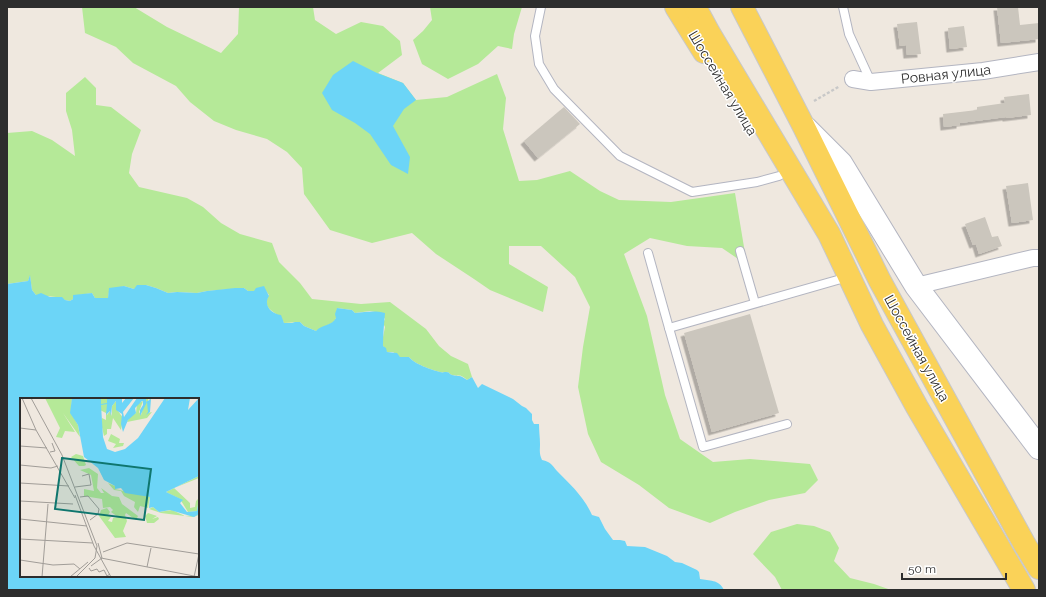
<svg xmlns="http://www.w3.org/2000/svg" width="1046" height="597" viewBox="0 0 1046 597" font-family="Raleway,sans-serif">
<style>
.green{fill:#b5e998}
.water{fill:#6cd5f7;fill-rule:evenodd}
.building{fill:#cbc6bd;filter:url(#shadow)}
.lines{fill:none;stroke-linecap:round;stroke-linejoin:round}
.service-casing{stroke:#b3b5c1;stroke-width:10}
.minor-casing{stroke:#b3b5c1;stroke-width:18}
.secondary-casing{stroke:#b3b5c1;stroke-width:24}
.primary-casing{stroke:#c8c8c8;stroke-width:24}
.path{stroke:#c8c8c8;stroke-width:2.5;stroke-dasharray:3 2;stroke-linecap:butt}
.service{stroke:#fff;stroke-width:8}
.minor{stroke:#fff;stroke-width:16}
.secondary{stroke:#fff;stroke-width:22}
.primary{stroke:#fad258;stroke-width:22}
.labels{text-anchor:middle;stroke-width:3;stroke-linejoin:round;paint-order:stroke}
.street-label{font-size:14px;fill:#2d2d2d;stroke:#fff}
.inset-road{fill:none;stroke:#a19d98;stroke-width:1}
.view{fill:#0f766e;fill-opacity:0.15;stroke:#0f766e;stroke-width:2}
.inset-edge{fill:none;stroke:#2d2d2d;stroke-width:2}
</style>
<defs>
<filter id="shadow"><feDropShadow dx="-3.5" dy="3.5" stdDeviation="0" flood-color="#0004"/></filter>
</defs>
<rect width="100%" height="100%" fill="#efe8df"/>
<g class="green">
<polygon points="82,7 134,7 167,27 221,53 238,34 239,7 313,7 315,20 336,34 361,22 383,26 400,41 402,55 378,73 403,83 416,100 447,97 497,74 506,98 503,129 519,181 537,180 570,171 600,191 619,200 671,202 735,193 747,265 722,248 687,246 650,238 624,254 647,316 665,395 680,439 713,462 750,459 810,464 818,480 805,493 769,500 735,512 710,523 669,508 639,485 601,462 588,434 578,387 583,347 590,307 575,277 541,246 509,246 509,264 548,287 543,312 490,290 474,279 436,254 412,233 372,243 330,230 304,194 302,168 287,152 267,139 236,130 214,121 190,102 176,86 133,63 116,47 85,33"/>
<polygon points="430,7 522,7 514,34 512,49 498,46 478,64 448,79 422,64 413,40 423,31 432,20"/>
<path d="M85,77L96,88V105L111,107L141,130L132,154L129,173L139,187L187,198L203,207L221,223L240,234L272,243L279,262L300,283L312,299L361,304L390,302L426,329L439,346L451,356L468,364L472,377L467,380C459,373 459,377 452,375C447,373 452,373 446,372C442,372 445,373 440,372C432,370 414,364 409,357H400L393,352H387L383,346V337L385,327L383,323L385,319L380,312H375L370,311L355,313L352,310L337,308L336,318L334,322L316,331L304,326L300,322L284,323C283,321 282,319 281,318C274,311 261,308 269,295L266,291H248L244,288L207,291L197,293L177,292L168,293L156,288L146,285L134,289L124,286L109,292L108,298H95L92,293L73,296V299L70,301L65,300L56,297L36,295L32,290L30,276L28,281L7,284V133L32,131L52,140L75,156L72,130L66,111V93Z"/>
<polygon points="797,524 814,526 830,532 839,548 834,561 850,578 874,584 891,590 782,590 775,577 753,554 771,532"/>
</g>
<g class="water">
<polygon points="353,61 377,73 403,83 416,100 404,109 393,126 410,157 408,174 391,165 370,134 355,123 332,110 322,93 333,75"/>
<path d="M30,275L32,290L36,295L41,293L50,297H62L65,300L70,301L73,299V295L92,293L95,298H108L109,288L124,286L134,289L137,285H146L156,288L168,293L177,292L197,293L207,291L235,288H244L248,291H254L256,288L264,286L269,296C263,305 271,314 281,315L284,323H292L295,322H300L304,326L316,331C322,324 332,326 336,318L335,314L337,308L352,310L355,313C366,312 374,310 385,313C384,324 383,335 383,346L386,348L387,352L397,353L400,357H409C414,364 432,370 440,372C445,373 442,372 446,372C452,373 447,373 452,375C459,377 459,374 467,380L472,377L478,388L482,384L513,399L522,406L526,408L532,414V420L534,424H539C539,431 540,438 540,444C540,451 539,453 542,460C551,462 552,465 557,471C570,484 584,497 592,515L599,517L605,529L613,540H620L625,541L627,546L645,547L667,556L675,562L682,563L697,570L699,572L700,579C709,581 719,579 724,590H726H7V284L28,281ZM21,399H198V576H21Z"/>
</g>
<g class="building">
<polygon points="997,7 1018,7 1020,25 1039,23 1039,39 1001,43"/>
<polygon points="917,22 921,54 907,55 906,45 900,46 897,24"/>
<polygon points="964,26 967,47 950,49 948,28"/>
<polygon points="1029,94 1031,115 1006,118 1006,117 960,123 960,125 944,127 943,114 977,110 977,107 1005,103 1004,97"/>
<polygon points="564,107 580,124 538,158 524,141"/>
<polygon points="1028,183 1033,220 1012,223 1006,186"/>
<polygon points="985,217 992,237 998,236 1002,246 979,254 976,244 973,245 965,224"/>
<polygon points="750,314 779,413 712,432 684,333"/>
</g>
<g class="lines">
<g class="service-casing">
<g id="service">
<polyline points="541,7 535,36 539,64 554,89 620,156 692,192 757,182 779,176"/>
<polyline points="843,7 849,34 871,82"/>
<polyline points="740,251 755,303"/>
<polyline points="648,253 669,328"/>
<polyline points="787,424 703,447 669,328 848,277"/>
</g>
</g>
<g class="minor-casing">
<g id="minor">
<polyline points="853,79 871,82 983,71 1039,62"/>
<polyline points="916,286 1033,258 1039,258"/>
</g>
</g>
<g class="secondary-casing">
<polyline id="secondary" points="806,128 841,163 916,286 1039,448"/>
</g>
<g class="primary-casing">
<g id="primary">
<polyline points="676,7 704,52"/>
<polyline points="695,7 709,33 829,234 872,325 917,407 1024,590"/>
<polyline points="742,7 803,125 880,281 1025,545 1039,568"/>
</g>
</g>
<polyline class="path" points="814,101 840,86"/>
<use href="#service" class="service"/>
<use href="#minor" class="minor"/>
<use href="#secondary" class="secondary"/>
<use href="#primary" class="primary"/>
</g>
<g class="labels">
<g class="street-label">
<text transform="translate(946 74) rotate(-6)" y="5">Ровная улица</text>
<text transform="translate(723 83) rotate(59)" y="5">Шоссейная улица</text>
<text transform="translate(917 348) rotate(61)" y="5">Шоссейная улица</text>
</g>
</g>
<g transform="translate(20 398)">
<rect width="179" height="179" fill="#efe8df"/>
<path d="M25,0H52L51,15L58,27L60,39L43,15L55,34L45,33L42,40L36,39L40,30ZM81,0H87V17L90,13L92,18V8L96,3V10L103,20L101,32L93,20L91,31H87V36L84,38L81,25L82,20L86,22V15L80,12ZM131,0V2L128,1V15L132,14L127,20L107,24L110,18L116,15L117,6L123,3L119,14L121,17L126,1ZM91,36L100,41L99,45H104L103,48L93,50L96,46L88,43ZM56,56L63,58L66,67L64,68H59L51,59ZM69,70L78,76L77,90L81,95H84L81,90L92,98L99,99L102,106L118,118L116,122L106,115L105,117L107,123L103,133L106,139L95,140L79,118L81,112L87,110L90,114L88,117L91,119L88,123L92,124L93,120L98,119L91,114L93,112L90,109L83,110L82,101L64,98V91L74,93L71,77L60,72ZM179,78V80L154,90L170,105V110L175,109L176,103L179,100L177,113L168,114L160,101L146,94ZM88,85L95,88V91L130,99L128,110L120,108L118,114L114,109L115,104L104,98L101,93L94,92ZM133,109L139,114L152,112L165,118L179,117L173,119L141,115L129,111ZM128,115L137,118L132,121L138,119L139,121L134,125H127L125,118Z" fill="#b5e998"/>
<path d="M52,0H81V6L87,5V0H102V5L106,0H114L103,14L104,19L117,0H126V4L131,1L130,14L126,17L128,14L127,4L120,18V12L123,7V3H122L115,10L116,15L108,22L103,34L101,26L102,16L96,12V3L92,8L91,18L90,13L86,17L87,6L81,7L83,39L87,51L95,54L105,51L118,40L145,0H170L168,12L179,0V78L146,94L163,102L160,105L167,114L177,113L179,101V116L174,119L150,112L139,114L133,109L129,110L130,99L105,95L101,90L95,91V88L84,82L78,70L64,59L58,27L50,15Z" fill="#6cd5f7"/>
<path class="inset-road" d="M2,0L16,32L55,100M11,0L42,57L77,148L75,160L56,179M0,30L16,32M0,48L27,50M30,54L35,53L32,45M0,67L31,70L38,68M0,85L49,88M55,89L71,87L69,76L62,78M55,97L74,148L91,179M60,99L68,98L79,111L78,116L70,122M0,103L53,106M0,121L67,128M0,141L73,145M78,145L82,160M83,154L107,145L179,156M81,160L179,179M0,162L33,167L54,166L60,171M71,168L82,160M127,169L131,150M69,170L71,173L77,171L79,174L84,172L87,178L90,176M22,179L28,106M50,179L68,164M174,179L179,156"/>
<path class="view" d="M42,60L131,71L124,122L35,111Z"/>
<rect width="179" height="179" class="inset-edge"/>
</g>
<rect width="1046" height="597" fill="none" stroke="#2d2d2d" stroke-width="16"/>
<path d="M902 573v6h104v-6" fill="none" stroke="#2d2d2d" stroke-width="2"/>
<text x="908" y="573" font-size="12" fill="#2d2d2d" stroke="#ffffff" stroke-width="3" paint-order="stroke">50 m</text>
</svg>
